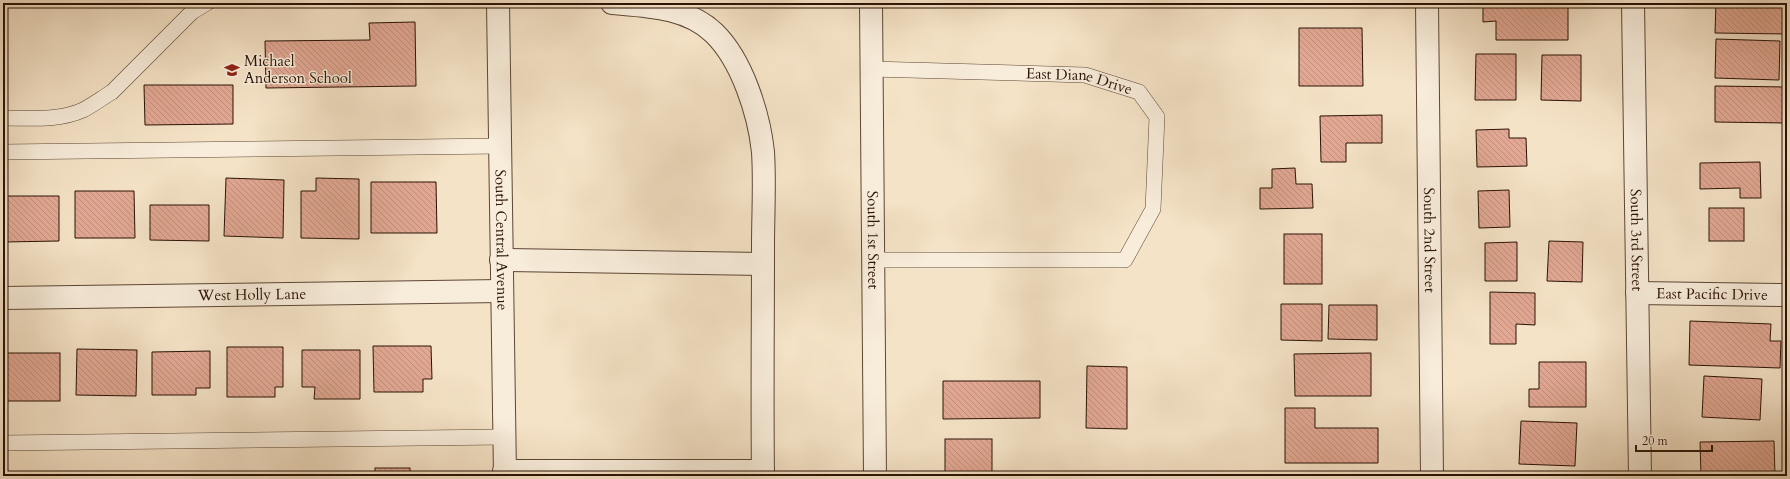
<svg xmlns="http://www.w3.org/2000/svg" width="1790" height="479" viewBox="0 0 1790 479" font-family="Cardo,serif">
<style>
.building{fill:url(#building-back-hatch);stroke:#2a1204}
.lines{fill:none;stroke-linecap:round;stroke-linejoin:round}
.service-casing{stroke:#5d4635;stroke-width:16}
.minor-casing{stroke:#5d4635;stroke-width:24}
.tertiary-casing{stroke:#5d4635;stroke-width:24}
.service{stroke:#f8eddb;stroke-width:15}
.minor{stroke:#f8eddb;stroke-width:22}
.tertiary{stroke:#f8eddb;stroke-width:22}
.labels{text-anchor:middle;stroke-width:3;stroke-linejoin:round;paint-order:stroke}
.poi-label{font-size:15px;fill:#2a1204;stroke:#f8eddb;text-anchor:start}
.street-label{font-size:15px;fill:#2a1204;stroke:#f8eddb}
</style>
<defs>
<pattern id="building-back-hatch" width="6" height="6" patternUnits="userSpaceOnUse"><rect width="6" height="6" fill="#e2a894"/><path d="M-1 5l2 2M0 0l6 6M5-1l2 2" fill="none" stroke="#c2907e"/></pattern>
</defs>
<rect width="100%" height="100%" fill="#f5e3c7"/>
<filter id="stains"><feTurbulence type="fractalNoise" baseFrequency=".005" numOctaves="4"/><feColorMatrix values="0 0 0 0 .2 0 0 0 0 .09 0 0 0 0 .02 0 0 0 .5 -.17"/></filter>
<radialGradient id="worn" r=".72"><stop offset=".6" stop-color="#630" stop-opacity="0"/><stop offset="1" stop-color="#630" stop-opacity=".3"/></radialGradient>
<g class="building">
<polygon points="1483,3 1568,3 1568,40 1496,40 1496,21 1483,22"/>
<polygon points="1716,3 1787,3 1787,34 1715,33"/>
<polygon points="415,22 416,86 266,88 265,41 370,40 369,23"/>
<polygon points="1299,28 1362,28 1363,86 1299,86"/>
<polygon points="1716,39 1780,41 1779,80 1715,78"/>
<polygon points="1476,54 1516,54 1516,100 1475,100"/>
<polygon points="1542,55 1581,55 1581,101 1541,100"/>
<polygon points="144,85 233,85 233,124 145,125"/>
<polygon points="1715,86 1787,87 1787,123 1715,122"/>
<polygon points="1382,115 1382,143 1346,143 1346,162 1321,162 1320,116"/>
<polygon points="1509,129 1509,138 1526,138 1527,166 1477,167 1476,130"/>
<polygon points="1760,162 1761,198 1740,198 1740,188 1700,189 1700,163"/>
<polygon points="1295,168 1296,184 1312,184 1313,208 1260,209 1260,188 1272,188 1272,169"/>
<polygon points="226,178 284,180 283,238 224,236"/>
<polygon points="316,178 359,179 359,239 301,238 301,191 316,191"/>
<polygon points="371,182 436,182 437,233 371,233"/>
<polygon points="1509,190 1510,227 1479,228 1478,191"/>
<polygon points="75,191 134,191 135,238 75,238"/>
<polygon points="3,196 59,196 59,241 3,242"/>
<polygon points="150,205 209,205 209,241 150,240"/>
<rect x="1709" y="208" width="35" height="33"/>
<rect x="1284" y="234" width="38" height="50"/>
<polygon points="1549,241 1583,242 1582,282 1547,281"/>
<polygon points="1517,242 1517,281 1485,281 1485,243"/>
<polygon points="1490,292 1535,293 1535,325 1516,324 1516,344 1490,344"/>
<polygon points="1281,304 1322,304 1322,341 1281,340"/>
<polygon points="1329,305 1377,305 1377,340 1328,339"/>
<polygon points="1690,321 1771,324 1770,341 1781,341 1780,368 1689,365"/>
<polygon points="373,346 431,346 432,379 423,379 423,392 374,392"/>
<polygon points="227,347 283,347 283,387 275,387 275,397 227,397"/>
<polygon points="77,349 137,350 136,396 76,395"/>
<polygon points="302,350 360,350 360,399 314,399 315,387 302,387"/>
<polygon points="210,351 210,388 196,388 196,395 152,395 152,352"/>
<rect x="3" y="353" width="57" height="48"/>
<polygon points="1371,353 1371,396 1295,396 1294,354"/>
<polygon points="1539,362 1586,362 1586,407 1529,407 1529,389 1539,389"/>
<polygon points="1087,366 1127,367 1127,429 1086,428"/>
<polygon points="1704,376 1762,379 1760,420 1702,417"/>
<polygon points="943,381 1040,381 1040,418 943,419"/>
<polygon points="1285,408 1315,408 1315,428 1378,428 1378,463 1285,463"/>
<polygon points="1521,421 1577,423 1575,466 1519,464"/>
<rect x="945" y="439" width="47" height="37"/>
<polygon points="1774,441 1775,476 1701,476 1700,442"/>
<rect x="375" y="468" width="35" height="8"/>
<rect x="1333" y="472" width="47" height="4"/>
</g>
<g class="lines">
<g class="service-casing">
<g id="service">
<path id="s1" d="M871,69L1085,75L1139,92L1157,117L1153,209L1125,260H873"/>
<path d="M3,118C29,118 59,121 83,110C93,105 102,98 112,92L192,12L207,3"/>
<polyline points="3,152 500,146"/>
<polyline points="3,443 503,437"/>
</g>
</g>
<g class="minor-casing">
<g id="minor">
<path d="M612,3C647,6 687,7 714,33C742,60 759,114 763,152C765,183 763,215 763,246C763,322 762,399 763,476"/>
<path id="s2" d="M871,3L875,476"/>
<path id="s3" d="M1427,3L1432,476"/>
<path id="s4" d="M1633,3L1640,476"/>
<polyline points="501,260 763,264"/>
<path id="s5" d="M1637,293L1787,295"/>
<path id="s6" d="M3,298L501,291"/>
<polyline points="504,471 763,471"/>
</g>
</g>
<g class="tertiary-casing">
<g id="tertiary">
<path id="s7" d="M498,3L505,476"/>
</g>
</g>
<use href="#service" class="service"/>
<use href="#minor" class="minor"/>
<use href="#tertiary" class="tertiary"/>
</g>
<defs>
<g id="school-bare" transform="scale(1.2)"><path d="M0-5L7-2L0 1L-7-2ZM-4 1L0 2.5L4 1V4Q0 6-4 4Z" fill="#8f2418" stroke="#f8eddb" stroke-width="2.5" paint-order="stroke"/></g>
</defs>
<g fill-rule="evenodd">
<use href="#school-bare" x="232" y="70"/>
</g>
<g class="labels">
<g class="poi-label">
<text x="244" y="66">Michael<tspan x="244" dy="17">Anderson School</tspan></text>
</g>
<g class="street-label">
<text dy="5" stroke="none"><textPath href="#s1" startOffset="209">East Diane Drive</textPath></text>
<text dy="5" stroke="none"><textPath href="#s7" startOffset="237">South Central Avenue</textPath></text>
<text dy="5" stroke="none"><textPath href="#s2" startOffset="237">South 1st Street</textPath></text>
<text dy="5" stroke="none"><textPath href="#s3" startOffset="237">South 2nd Street</textPath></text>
<text dy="5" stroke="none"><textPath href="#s4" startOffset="237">South 3rd Street</textPath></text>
<text dy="5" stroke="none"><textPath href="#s6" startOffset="249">West Holly Lane</textPath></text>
<text dy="5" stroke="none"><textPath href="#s5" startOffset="75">East Pacific Drive</textPath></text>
</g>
</g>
<rect width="1790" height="479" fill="none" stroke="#f5e3c7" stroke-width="16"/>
<rect x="4" y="4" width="1782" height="471" fill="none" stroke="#2a1204" stroke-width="2"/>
<rect x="8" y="8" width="1774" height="463" fill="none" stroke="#2a1204"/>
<path d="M1636 445v6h76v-6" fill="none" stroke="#2a1204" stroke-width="2"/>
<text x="1642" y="445" font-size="12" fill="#2a1204" stroke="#f8eddb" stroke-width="3" paint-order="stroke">20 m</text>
<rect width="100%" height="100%" filter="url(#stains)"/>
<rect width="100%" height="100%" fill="url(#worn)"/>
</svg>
